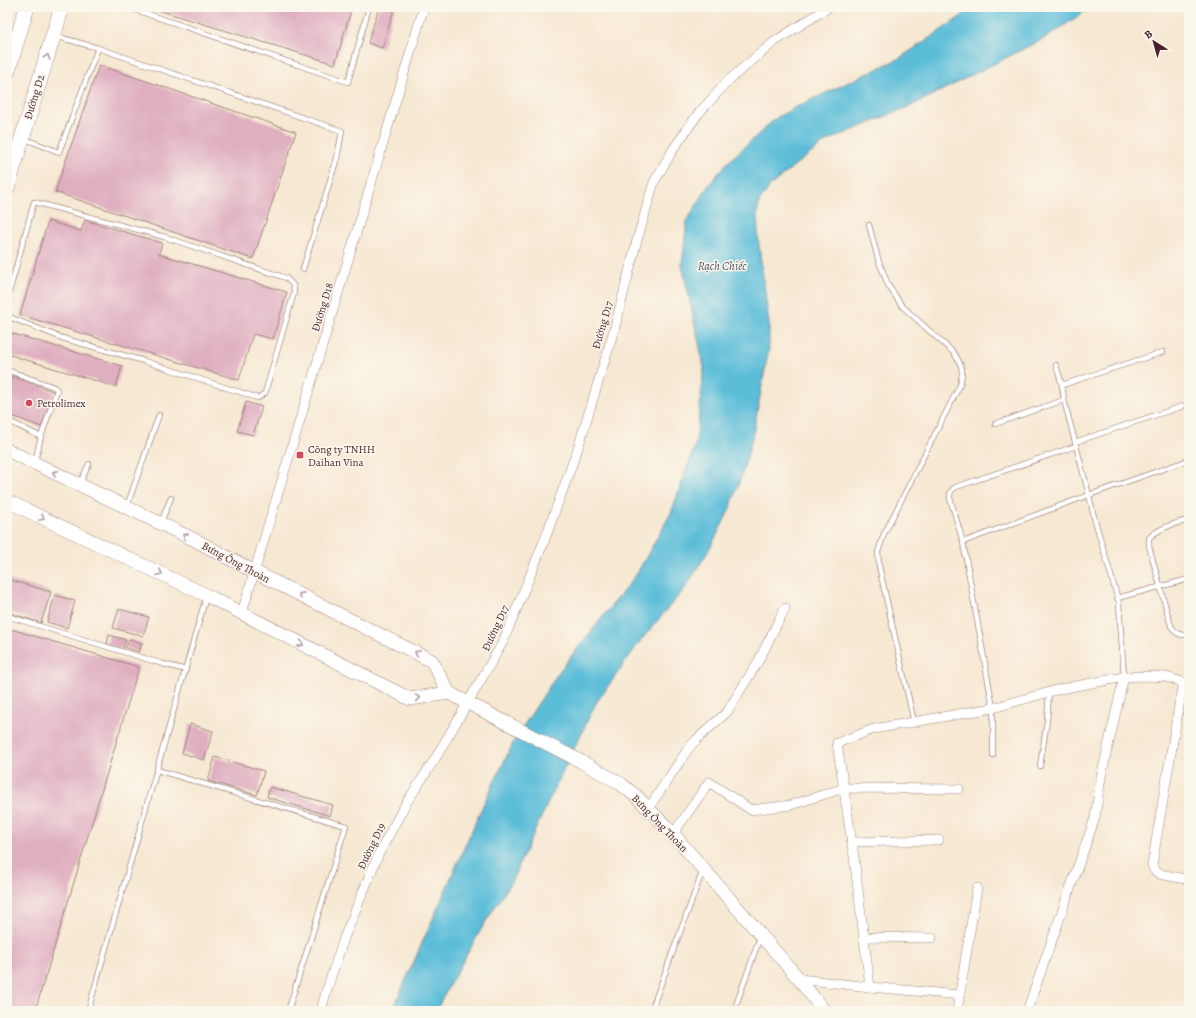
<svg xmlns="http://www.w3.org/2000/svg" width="1196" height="1018" viewBox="0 0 1196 1018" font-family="Alegreya,serif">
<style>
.water{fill:#5bbdd9;stroke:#526e82}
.building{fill:#dfaec0}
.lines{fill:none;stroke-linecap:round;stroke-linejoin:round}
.lane-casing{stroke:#a0847e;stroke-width:6}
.street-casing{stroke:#a0847e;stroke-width:10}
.secondary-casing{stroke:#a0847e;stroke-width:14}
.primary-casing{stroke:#a0847e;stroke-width:16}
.lane{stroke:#fff;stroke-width:4.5}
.street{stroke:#fff;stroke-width:9}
.secondary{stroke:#fff;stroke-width:13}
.primary{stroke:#fff;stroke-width:15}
.oneway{stroke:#ae9aa0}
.poi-dot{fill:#d1495b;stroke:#fbf7ec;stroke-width:1.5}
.labels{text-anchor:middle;stroke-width:3;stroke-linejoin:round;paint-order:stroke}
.street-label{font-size:11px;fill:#4a1f2b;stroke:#fbf7ec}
.poi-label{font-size:11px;fill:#4a1f2b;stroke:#fbf7ec;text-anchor:start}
.water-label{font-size:12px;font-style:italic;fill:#505668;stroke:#fbf7ec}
</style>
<rect width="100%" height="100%" fill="#fbf7ec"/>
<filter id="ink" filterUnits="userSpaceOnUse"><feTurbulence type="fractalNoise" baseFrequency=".025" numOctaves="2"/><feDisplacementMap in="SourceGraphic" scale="8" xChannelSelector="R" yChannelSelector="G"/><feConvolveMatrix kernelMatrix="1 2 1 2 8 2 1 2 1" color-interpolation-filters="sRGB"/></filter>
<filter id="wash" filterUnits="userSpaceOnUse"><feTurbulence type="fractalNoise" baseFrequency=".012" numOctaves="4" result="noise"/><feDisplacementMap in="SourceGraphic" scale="16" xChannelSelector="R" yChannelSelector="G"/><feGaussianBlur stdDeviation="0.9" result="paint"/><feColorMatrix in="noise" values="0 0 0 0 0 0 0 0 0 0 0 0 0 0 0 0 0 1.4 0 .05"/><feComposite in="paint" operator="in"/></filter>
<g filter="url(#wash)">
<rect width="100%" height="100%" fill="#f6e8d2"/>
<polygon class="water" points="975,7 1091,7 1049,36 915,104 827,141 795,165 770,186 759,202 757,217 759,246 769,323 769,348 753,434 743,471 730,509 710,548 686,587 641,640 596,703 546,807 511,882 483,926 441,1000 437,1011 392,1011 484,803 515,739 558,673 636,575 671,513 696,443 704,367 682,265 687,221 709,185 727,163 776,118 796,107 900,58"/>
<g id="blocks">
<g class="building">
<polygon points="148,7 352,7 335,64"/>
<polygon points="379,7 395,7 382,48 368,43"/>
<polygon points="99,65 296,132 253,259 55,192"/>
<polygon points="85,220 162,243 159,254 287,292 273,339 253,334 239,380 20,315 48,221 81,231"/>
<polygon points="7,332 122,366 116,387 7,354"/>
<polygon points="12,376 55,392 41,427 7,414 7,388"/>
<polygon points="246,402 262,407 253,435 237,431"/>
<polygon points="7,538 10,539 7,547"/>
<polygon points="7,579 51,592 41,623 7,612"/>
<polygon points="55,595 75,601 67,628 47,622"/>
<polygon points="119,609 149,617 143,636 113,628"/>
<polygon points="7,628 139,667 35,1011 7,1011"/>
<polygon points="109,635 126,640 123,649 107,644"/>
<polygon points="129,639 142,643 139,652 126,648"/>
<polygon points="190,724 213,731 204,760 182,753"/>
<polygon points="215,757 264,771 257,795 208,781"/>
<polygon points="270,787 333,805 330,816 267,797"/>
</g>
</g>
</g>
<g filter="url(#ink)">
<use href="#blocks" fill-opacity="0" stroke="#a0847e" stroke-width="1"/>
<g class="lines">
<g class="lane-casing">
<g id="lane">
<polyline points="127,7 348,82 369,7"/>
<polyline points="55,36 98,48 342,131 337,158 303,269"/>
<polyline points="25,139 59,152 98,48"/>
<path d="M869,225L878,259L888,285L902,306L954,353C962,366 964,369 960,385L884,534L878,552L879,566L914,722"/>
<polyline points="7,300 34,202 165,237 286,278 293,285 294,293 265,393 258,398 144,361 62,338 7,316"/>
<polyline points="7,370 54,387 57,390 41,437 35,461"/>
<polyline points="1062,385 1163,352"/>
<polyline points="7,420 41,437"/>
<polyline points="995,424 1064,400"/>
<polyline points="1075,442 1183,406"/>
<polyline points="80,483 89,464"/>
<polyline points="127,506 159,415"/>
<path d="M1189,520C1176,523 1158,528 1149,538V546L1171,626C1176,633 1180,637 1189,634"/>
<polyline points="161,522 171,498"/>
<path d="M963,542L950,498C949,493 951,490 956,487L1076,446"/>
<polyline points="1117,598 1189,579"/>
<polyline points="7,616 163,664 186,670"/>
<polyline points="1124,677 1119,603 1094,517 1089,495 1189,460"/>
<polyline points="993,755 993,708 963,542 1089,495 1064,400 1062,385 1056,365"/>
<polyline points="1040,766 1047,721 1049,692"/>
<polyline points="157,770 346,826 288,1011"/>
<polyline points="88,1011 206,597"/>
<polyline points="651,1011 703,870"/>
<polyline points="734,1011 760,937"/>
</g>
</g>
<g class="street-casing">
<g id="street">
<polyline points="242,613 424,7"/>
<polyline points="1183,682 1152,865 1154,870 1160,874 1185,879"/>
<polyline points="648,809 688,749 696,740 727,712 759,660 785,608"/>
<polyline points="673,834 709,782 751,810 791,805 844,788 959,789"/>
<polyline points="852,842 939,840"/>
<polyline points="864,937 932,938"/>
<polyline points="799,979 870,987 960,995"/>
<polyline points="870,987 854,857 837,743 874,729 993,708 1060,689 1124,677 1144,676 1166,677 1189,684"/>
<polyline points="321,1011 326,992 344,938 379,853 405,805 435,759 503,642 545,539 578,448 615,327 636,244 654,182 674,148 698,114 729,80 774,42 829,7"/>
<polyline points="957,1011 977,888"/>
<polyline points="1027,1011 1095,818 1101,777 1124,677"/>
</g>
</g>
<g class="secondary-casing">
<g id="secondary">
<polyline points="7,450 195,540 255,572 432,661 449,693"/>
<polyline points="7,501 206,595 410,699 449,693 582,762 621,784 636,796 673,834 799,979 824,1011"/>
</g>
</g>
<g class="primary-casing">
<g id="primary">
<polyline points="7,73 27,7"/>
<polyline points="7,188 62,7"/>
</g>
</g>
<use href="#lane" class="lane"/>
<use href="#street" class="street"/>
<use href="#secondary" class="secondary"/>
<use href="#primary" class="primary"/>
</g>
<defs><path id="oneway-chevron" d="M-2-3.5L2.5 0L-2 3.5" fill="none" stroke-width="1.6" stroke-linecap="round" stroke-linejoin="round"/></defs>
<g class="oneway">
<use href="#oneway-chevron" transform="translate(47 57) rotate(-73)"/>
<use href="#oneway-chevron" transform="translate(55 473) rotate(-154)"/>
<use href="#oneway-chevron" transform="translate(42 518) rotate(25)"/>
<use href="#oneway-chevron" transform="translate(185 536) rotate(-154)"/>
<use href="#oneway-chevron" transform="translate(160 573) rotate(25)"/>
<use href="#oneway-chevron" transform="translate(301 595) rotate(-153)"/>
<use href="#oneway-chevron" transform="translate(301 644) rotate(27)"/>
<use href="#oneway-chevron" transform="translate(417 653) rotate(-153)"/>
<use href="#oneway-chevron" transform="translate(418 698) rotate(-9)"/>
</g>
</g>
<g class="poi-dot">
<circle cx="29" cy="403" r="4"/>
<rect x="296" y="451" width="8" height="8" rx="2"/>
</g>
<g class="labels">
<g class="street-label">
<text transform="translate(34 97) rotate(-73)" y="4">Đường D2</text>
<text transform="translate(322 307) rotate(-73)" y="4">Đường D18</text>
<text transform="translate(602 325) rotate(-74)" y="4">Đường D17</text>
<text transform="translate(236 562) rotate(28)" y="4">Bưng Ông Thoàn</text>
<text transform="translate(495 628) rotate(-65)" y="4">Đường D17</text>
<text transform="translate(660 823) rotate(46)" y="4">Bưng Ông Thoàn</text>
<text transform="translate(371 846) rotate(-64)" y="4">Đường D19</text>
</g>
<g class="poi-label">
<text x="37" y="407">Petrolimex</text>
<text x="308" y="453">Công ty TNHH<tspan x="308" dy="13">Daihan Vina</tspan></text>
</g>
<g class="water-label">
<text x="722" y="270">Rạch Chiếc</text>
</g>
</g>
<rect width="1196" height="1018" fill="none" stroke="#fbf7ec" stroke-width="24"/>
<g transform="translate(1154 42) rotate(323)" stroke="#fbf7ec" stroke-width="3" paint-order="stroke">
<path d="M0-3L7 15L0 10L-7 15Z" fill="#4a1f2b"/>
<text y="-6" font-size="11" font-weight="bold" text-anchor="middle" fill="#4a1f2b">B</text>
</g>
</svg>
